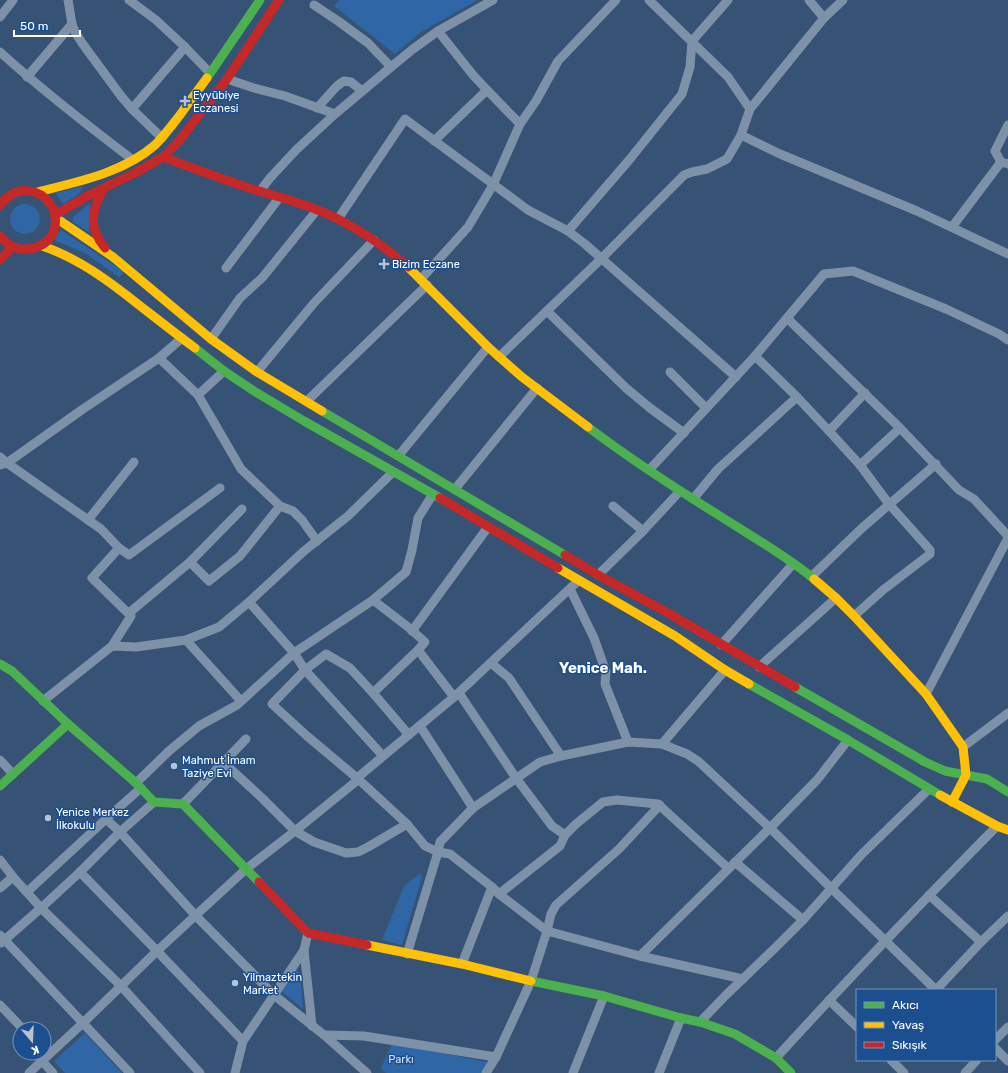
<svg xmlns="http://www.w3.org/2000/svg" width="1008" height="1073" viewBox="0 0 1008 1073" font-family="Rubik,sans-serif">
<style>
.green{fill:#2f66a5}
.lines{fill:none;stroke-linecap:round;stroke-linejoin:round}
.street{stroke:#7d92a8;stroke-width:9}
.fast{stroke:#4caf50;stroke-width:9}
.slow{stroke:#ffc107;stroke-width:9}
.jam{stroke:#c62828;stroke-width:9}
.poi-dot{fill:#b9c2ce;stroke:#1b4f8f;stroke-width:1.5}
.labels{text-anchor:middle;stroke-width:3;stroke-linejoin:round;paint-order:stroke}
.poi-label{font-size:11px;fill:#fff;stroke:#1b4f8f;text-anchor:start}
.park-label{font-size:11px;fill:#cfe3fa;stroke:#1b4f8f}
.district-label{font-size:15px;font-weight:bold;fill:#fff;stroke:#1b4f8f}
</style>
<rect width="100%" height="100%" fill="#365274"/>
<g class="green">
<polygon points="339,0 476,0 476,1 421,32 395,54 334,6"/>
<path d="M80,187H83C80,195 71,199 63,204L56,194L55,193Z"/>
<polygon points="90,203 89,232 73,222 73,217"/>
<circle cx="25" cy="219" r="15"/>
<polygon points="61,230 123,271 123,274 119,277 85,253 56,241 54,239"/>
<polygon points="420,873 422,877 402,945 382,940 404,886"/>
<polygon points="296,968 300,974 303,1009 280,990"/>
<polygon points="85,1033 122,1073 65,1073 54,1061"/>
<polygon points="392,1043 492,1063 481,1073 386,1073 381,1068"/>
</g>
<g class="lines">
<g class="street">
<polyline points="68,0 72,24 75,32 82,43 121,96 132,109 162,138"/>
<polyline points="129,0 156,20 185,47 210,73"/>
<polyline points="649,0 728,77 750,109"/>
<polyline points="809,0 824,18"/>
<polyline points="843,0 824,18 750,109 741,135 780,154 917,211 1008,254"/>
<polyline points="314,5 338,21 368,43 391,67"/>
<polyline points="0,17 13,0"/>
<polyline points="438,31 473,75 487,90"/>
<path d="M0,52C43,91 87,125 133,160"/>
<polyline points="27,77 72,24"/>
<polyline points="227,79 254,88 285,96 335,114"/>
<polyline points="317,108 337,86 344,81 351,82 362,91"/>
<polyline points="132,109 185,47"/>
<polyline points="434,141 487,90 520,124"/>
<polyline points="1001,162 995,151 1008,125"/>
<polyline points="260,191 270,178 296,150 335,114 391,67 413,49 438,31 493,0"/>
<polyline points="338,219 405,119 528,210 568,231 585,244 736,377"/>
<polyline points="952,227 1001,162 1008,164"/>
<polyline points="568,231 630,159 682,94 690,67 692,41 728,0"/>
<polyline points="226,268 279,198"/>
<polyline points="421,279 468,227 493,185 520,124 536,101 558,61 616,0"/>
<polyline points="547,311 626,388 650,408 684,433"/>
<polyline points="787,318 900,428 959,490 974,499 1008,536"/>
<polyline points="211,339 240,298 262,278 317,210"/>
<polyline points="755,356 797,397 829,431 860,465 889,504 930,550 930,554 883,590 854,616"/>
<polyline points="499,357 602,258 684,175 692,172 707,169 727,159 741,135"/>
<polyline points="159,358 198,395"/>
<polyline points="257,372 314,303 374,240"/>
<polyline points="670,372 706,408"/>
<polyline points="307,401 427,285"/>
<polyline points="829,431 865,393"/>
<polyline points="399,455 488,347"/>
<polyline points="0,457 7,463 83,409 159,358 182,338"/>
<polyline points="0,465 7,463 101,529 119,548 92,578 131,616 112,646"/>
<polyline points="860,465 900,428"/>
<polyline points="650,469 755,356 824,274 853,271 946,309 999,334 1008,340"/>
<polyline points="455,489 537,388"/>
<polyline points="693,499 718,469 797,397"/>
<polyline points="280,506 293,511 302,520 317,541"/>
<polyline points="613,506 643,531"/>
<polyline points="88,520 134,462"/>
<polyline points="119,548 129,555 220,488"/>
<polyline points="190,562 242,509"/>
<polyline points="598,575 643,531 680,491"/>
<polyline points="811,577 862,528 936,464"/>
<polyline points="570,589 594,638 606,672 605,684 628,742"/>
<polyline points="373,600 408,627 425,642 418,650 454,697"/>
<polyline points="249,602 304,551 348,516 393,472"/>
<polyline points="129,613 190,562 209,581 240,556 280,506 241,469 198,395 224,371"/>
<polyline points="412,631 488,527"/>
<polyline points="186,640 241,701"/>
<polyline points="721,645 793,564"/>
<polyline points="491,663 509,678 561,756"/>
<polyline points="759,667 836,598"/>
<polyline points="373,693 418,650"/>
<polyline points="459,693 516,778 552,826 565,835"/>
<polyline points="926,694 1008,538"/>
<polyline points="43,701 112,646 136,647 186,640 219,627 249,602 294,653 305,670 383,756"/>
<polyline points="409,735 373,693 350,668 326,654 305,670 272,704 307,736 357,778 454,697 579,580"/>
<polyline points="662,744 725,670"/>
<polyline points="963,747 1008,713"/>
<polyline points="0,760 13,774"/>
<polyline points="224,763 262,798 295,831 314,842 346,853 358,852 368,847 407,824"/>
<polyline points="357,778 407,824 425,846 438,852 440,842 473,808 420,726"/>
<polyline points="136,783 169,751 199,726 237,705 294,653 373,600 406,572 412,550 418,518 433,494"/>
<polyline points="141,788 106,819 120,832 195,915 274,995 304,950 308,933"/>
<polyline points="154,802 120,832 80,872 157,951 243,1041 274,995 324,1035 367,1073"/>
<polyline points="183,804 246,739"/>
<polyline points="473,808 540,762 561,756 628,742 662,744 687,754 698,761 770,828 817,780 848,740"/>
<polyline points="0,860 13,877 41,908 121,986 200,1073"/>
<polyline points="735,862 803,920"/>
<polyline points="0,888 13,877"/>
<polyline points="27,892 106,819"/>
<polyline points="499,894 547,931 551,914 556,905 619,849 660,805"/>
<polyline points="929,895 981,942"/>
<polyline points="0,935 130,1073"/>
<polyline points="1,943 41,908 80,872"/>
<polyline points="304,950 312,1026"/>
<polyline points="407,954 438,852 450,854 492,887"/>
<polyline points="640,956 743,979"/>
<polyline points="462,964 492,887 499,894 560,846 565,835 576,824 603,802 617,800 658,804 728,868"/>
<polyline points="829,1000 857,1027"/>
<polyline points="0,1005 23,1029"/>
<polyline points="700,1022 725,996 776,947 803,920 862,854 929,789"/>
<polyline points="324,1035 364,1036 496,1057"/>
<polyline points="995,1040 1008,1027"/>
<polyline points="995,1048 1008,1061"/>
<path d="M776,1058C848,979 922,902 997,826"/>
<polyline points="891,1060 904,1073"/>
<polyline points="42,1061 53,1073"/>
<polyline points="29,1073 83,1023 157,951 246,869 295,831 359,779"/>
<polyline points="235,1073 243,1041"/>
<polyline points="486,1073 496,1057 531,981 547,931 640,956 770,828 831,888 936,990 981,942 1008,916"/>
<polyline points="573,1073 604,996"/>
<polyline points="659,1073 681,1018"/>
<polyline points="965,1073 977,1060"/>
</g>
<g class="fast">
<polyline points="207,78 260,0"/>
<polyline points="195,348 224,371 254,391 304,421 440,498"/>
<polyline points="322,411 565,555"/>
<path d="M588,427C630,459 675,488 720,516C751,536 785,555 814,579"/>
<polyline points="0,664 12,671 68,724 0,786"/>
<polyline points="749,684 848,740 940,795"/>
<polyline points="795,687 925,762 945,771 987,779 1008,792"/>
<polyline points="68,724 136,783 154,802 183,804 259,882"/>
<polyline points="531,981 604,996 681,1018 700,1022 735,1034 776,1058 791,1073"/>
</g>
<g class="slow">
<path d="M37,192C77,182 123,173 155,145C164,136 172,125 180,115C189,102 198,90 207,78"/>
<polyline points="56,218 113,257 211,339 257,372 322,411"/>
<path d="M42,246C78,258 109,281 139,305C157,319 176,334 195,348"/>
<polyline points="408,267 488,347 522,377 588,427"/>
<polyline points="558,568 675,636 725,670 749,684"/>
<polyline points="814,579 836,598 854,616 926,694 963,747 966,775 952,802"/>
<polyline points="940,795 997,826 1008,830"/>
<polyline points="367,945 462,964 531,981"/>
</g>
<g class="jam">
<path d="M163,157C192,168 220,178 249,188C279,197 310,205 338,219C363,232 387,248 408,267"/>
<path d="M104,188C91,211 88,227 105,248"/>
<path d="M0,205C7,196 17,189 29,191C46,193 58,209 55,226C52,246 28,254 11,246C7,244 3,239 0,236"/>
<polyline points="55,215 89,195 135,173 163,157 178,142 227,79 279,0"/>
<polyline points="0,260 12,247"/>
<polyline points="440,498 558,568"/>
<polyline points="565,555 598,575 668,613 795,687"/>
<polyline points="259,882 308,933 367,945"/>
</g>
</g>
<g class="poi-dot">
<path d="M183 95h4v4h4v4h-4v4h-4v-4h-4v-4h4z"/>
<path d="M382 258h4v4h4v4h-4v4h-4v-4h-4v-4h4z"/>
<circle cx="174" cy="766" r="4"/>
<circle cx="48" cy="818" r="4"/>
<circle cx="235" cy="983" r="4"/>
</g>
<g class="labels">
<g class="poi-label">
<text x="193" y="99">Eyyübiye<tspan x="193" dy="13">Eczanesi</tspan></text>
<text x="392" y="268">Bizim Eczane</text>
<text x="182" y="764">Mahmut İmam<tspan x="182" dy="13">Taziye Evi</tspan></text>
<text x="56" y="816">Yenice Merkez<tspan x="56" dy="13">İlkokulu</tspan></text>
<text x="243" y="981">Yilmaztekin<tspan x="243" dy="13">Market</tspan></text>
</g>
<g class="park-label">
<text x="401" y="1063">Parkı</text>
</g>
<g class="district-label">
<text x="603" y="673">Yenice Mah.</text>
</g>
</g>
<rect x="856" y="989" width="140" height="72" fill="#1b4f8f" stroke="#7695bc"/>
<rect x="864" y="1002" width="20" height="6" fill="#4caf50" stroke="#7695bc"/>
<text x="892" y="1009" font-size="12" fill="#ffffff">Akıcı</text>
<rect x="864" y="1022" width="20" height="6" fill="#ffc107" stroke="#7695bc"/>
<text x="892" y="1029" font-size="12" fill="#ffffff">Yavaş</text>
<rect x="864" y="1042" width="20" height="6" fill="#c62828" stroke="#7695bc"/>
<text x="892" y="1049" font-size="12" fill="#ffffff">Sıkışık</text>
<g transform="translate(32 1041) rotate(161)"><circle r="19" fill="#1b4f8f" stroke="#7695bc"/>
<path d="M0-3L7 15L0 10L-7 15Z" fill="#b9c2ce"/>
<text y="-6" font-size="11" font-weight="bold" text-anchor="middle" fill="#ffffff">K</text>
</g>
<path d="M14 30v6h66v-6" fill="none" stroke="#ffffff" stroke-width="2"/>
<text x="20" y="30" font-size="12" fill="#ffffff" stroke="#1b4f8f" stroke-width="3" paint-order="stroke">50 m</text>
</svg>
